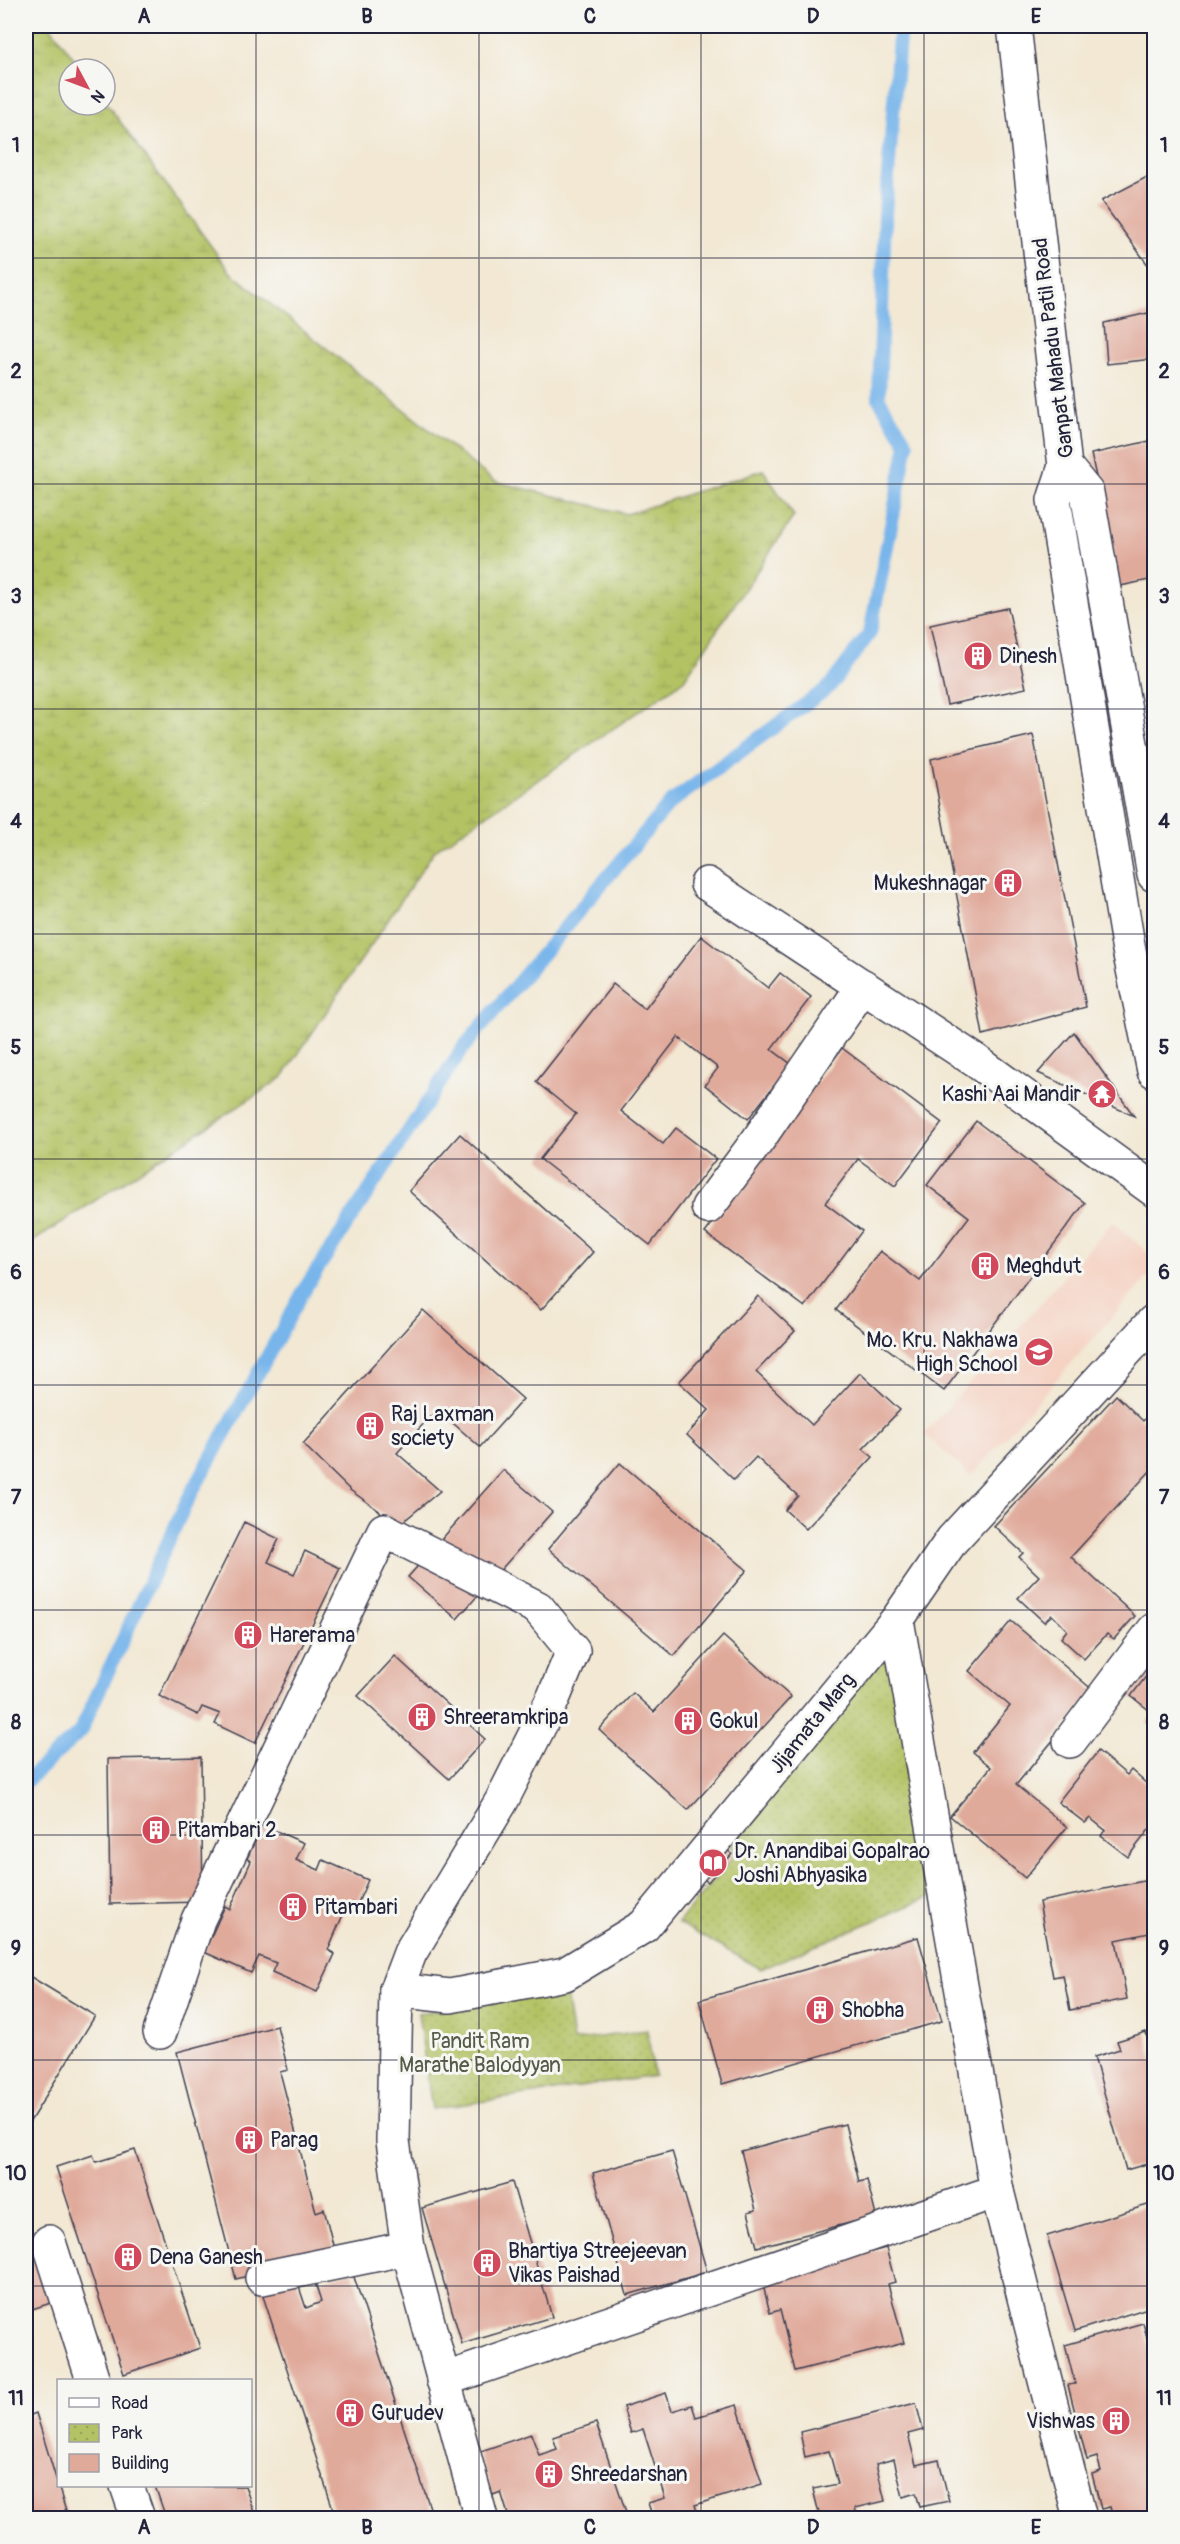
<svg xmlns="http://www.w3.org/2000/svg" width="1180" height="2544" viewBox="0 0 1180 2544" font-family="Pangolin,sans-serif">
<style>
.built{fill:#f5d2c2}
.wetland{fill:url(#wetland-marsh);stroke:#6a7250;stroke-width:1.5}
.park{fill:url(#park-dots);stroke:#6a7250;stroke-width:1.5}
.lines{fill:none;stroke-linecap:round;stroke-linejoin:round}
.stream{stroke:#78b5eb;stroke-width:14}
.building{fill:#e0aa9b}
.minor-casing{stroke:#414052;stroke-width:36}
.minor{stroke:#fff;stroke-width:33}
.grid{fill:none;stroke:#22223b;stroke-width:1.5;stroke-opacity:0.55}
.labels{text-anchor:middle;stroke-width:6;stroke-linejoin:round;paint-order:stroke}
.street-label{font-size:21px;fill:#22223b;stroke:#f6f6f2}
.poi-label{font-size:21px;fill:#22223b;stroke:#f6f6f2;text-anchor:start}
.park-label{font-size:21px;fill:#555a49;stroke:#f6f6f2}
.neatline{fill:none;stroke:#22223b;stroke-width:2}
.grid-label{font-size:20px;text-anchor:middle;font-weight:bold;fill:#22223b}
</style>
<defs>
<pattern id="wetland-marsh" width="20" height="14" patternUnits="userSpaceOnUse" patternTransform="scale(1.5)"><rect width="20" height="14" fill="#b3c264"/><path d="M1 5h8M5 5V1M11 12h8M15 12V8" fill="none" stroke="#9aa658"/></pattern>
<pattern id="park-dots" width="8" height="8" patternUnits="userSpaceOnUse" patternTransform="scale(1.5)"><rect width="8" height="8" fill="#b3c264"/><path d="M2 2h.1M6 6h.1" fill="none" stroke="#9aa658" stroke-width="1.8" stroke-linecap="round"/></pattern>
</defs>
<rect width="100%" height="100%" fill="#f6f6f2"/>
<filter id="ink" filterUnits="userSpaceOnUse"><feTurbulence type="fractalNoise" baseFrequency=".0167" numOctaves="2"/><feDisplacementMap in="SourceGraphic" scale="12" xChannelSelector="R" yChannelSelector="G"/><feConvolveMatrix kernelMatrix="1 2 1 2 8 2 1 2 1" color-interpolation-filters="sRGB"/></filter>
<filter id="wash" filterUnits="userSpaceOnUse"><feTurbulence type="fractalNoise" baseFrequency=".008" numOctaves="4" result="noise"/><feDisplacementMap in="SourceGraphic" scale="24" xChannelSelector="R" yChannelSelector="G"/><feGaussianBlur stdDeviation="1.35" result="paint"/><feColorMatrix in="noise" values="0 0 0 0 0 0 0 0 0 0 0 0 0 0 0 0 0 1.4 0 .05"/><feComposite in="paint" operator="in"/></filter>
<g filter="url(#wash)">
<rect width="100%" height="100%" fill="#f2e8d3"/>
<polygon class="built" points="1113,1222 1154,1258 1154,1270 971,1476 924,1434"/>
<polygon class="wetland" points="26,26 50,26 82,69 69,69 69,105 105,105 105,101 230,272 494,481 627,514 763,470 794,516 683,681 435,850 282,1078 26,1246"/>
<g class="park">
<polygon points="894,1642 934,1895 761,1969 678,1923 736,1853 730,1845"/>
<polygon points="566,1992 573,2041 647,2030 654,2076 432,2109 418,2013"/>
</g>
<g class="lines">
<polyline class="stream" points="26,1781 80,1732 187,1501 307,1285 463,1048 670,803 829,687 870,633 907,444 879,399 885,213 900,26"/>
</g>
<g id="blocks">
<g class="building">
<polygon points="1147,177 1154,190 1154,273 1101,201"/>
<polygon points="1154,308 1154,359 1107,364 1104,323 1148,313"/>
<polygon points="1154,440 1154,579 1120,586 1091,454"/>
<polygon points="1008,608 1026,688 947,705 930,625"/>
<polygon points="1154,635 1154,650 1153,650 1151,636"/>
<polygon points="1033,735 1086,1007 983,1035 931,759"/>
<polygon points="701,936 768,988 780,973 811,997 771,1049 791,1064 748,1119 705,1085 718,1068 678,1037 621,1111 663,1144 676,1128 716,1159 650,1245 540,1159 576,1114 536,1082 613,984 645,1009"/>
<polygon points="1074,1032 1134,1116 1038,1073"/>
<polygon points="842,1048 942,1123 895,1186 858,1159 825,1203 862,1231 805,1307 705,1233"/>
<polygon points="976,1121 1085,1203 944,1391 836,1310 880,1251 920,1281 969,1217 927,1185"/>
<polygon points="460,1134 593,1252 541,1310 409,1191"/>
<polygon points="758,1296 795,1331 756,1372 812,1425 860,1373 900,1410 863,1449 873,1457 806,1529 785,1510 798,1496 756,1457 734,1480 687,1435 709,1410 679,1382"/>
<polygon points="423,1310 523,1399 480,1447 437,1409 397,1453 440,1491 399,1525 350,1490 303,1444"/>
<polygon points="1116,1395 1143,1421 1147,1416 1154,1423 1154,1471 1152,1469 1071,1557 1135,1616 1114,1639 1107,1634 1084,1659 1061,1638 1067,1630 1052,1615 1044,1622 1018,1598 1039,1576 1019,1557 1023,1553 994,1526"/>
<polygon points="620,1463 747,1570 674,1656 548,1549"/>
<polygon points="503,1470 552,1512 457,1619 408,1577"/>
<polygon points="244,1522 279,1539 268,1562 294,1574 305,1551 340,1568 255,1743 215,1724 220,1714 202,1707 198,1715 159,1696"/>
<polygon points="1011,1621 1094,1691 1016,1785 1067,1827 1025,1878 950,1816 991,1767 973,1752 1010,1706 969,1671"/>
<polygon points="723,1636 791,1697 688,1810 599,1730 633,1693 654,1712"/>
<polygon points="395,1656 485,1739 449,1779 358,1696"/>
<polygon points="1154,1666 1154,1728 1147,1722 1154,1714 1131,1696"/>
<polygon points="1098,1751 1127,1775 1131,1770 1148,1785 1154,1777 1154,1829 1151,1827 1128,1857 1101,1836 1105,1830 1090,1818 1085,1823 1058,1802"/>
<polygon points="201,1757 203,1902 110,1904 108,1759"/>
<polygon points="262,1825 304,1843 296,1860 319,1870 323,1860 368,1880 353,1914 345,1910 328,1950 335,1954 317,1992 272,1972 276,1963 259,1956 251,1973 204,1952 225,1906 230,1909 251,1861 247,1859"/>
<polygon points="717,1842 732,1854 708,1882 694,1872"/>
<polygon points="1154,1879 1154,1932 1116,1940 1127,1999 1070,2010 1063,1975 1053,1977 1039,1902"/>
<polygon points="918,1937 942,2021 722,2084 699,2000"/>
<polygon points="26,1974 95,2016 26,2128"/>
<polygon points="277,2026 288,2070 280,2072 316,2212 324,2209 335,2253 236,2279 177,2052"/>
<polygon points="1146,2032 1154,2064 1154,2162 1126,2170 1094,2057 1120,2049 1117,2041"/>
<polygon points="845,2124 859,2182 867,2180 876,2216 757,2247 748,2212 756,2210 741,2151"/>
<polygon points="135,2150 200,2348 124,2374 56,2167 93,2155 96,2162"/>
<polygon points="672,2151 707,2272 627,2295 593,2173"/>
<polygon points="512,2182 552,2317 462,2344 422,2208"/>
<polygon points="1154,2203 1154,2306 1075,2331 1047,2236"/>
<polygon points="26,2218 51,2303 26,2311"/>
<polygon points="886,2248 895,2282 888,2284 904,2343 795,2371 780,2310 770,2313 762,2281"/>
<polygon points="352,2271 433,2517 428,2518 336,2518 260,2287 295,2275 306,2308 321,2302 315,2283"/>
<polygon points="1143,2323 1150,2349 1154,2348 1154,2518 1113,2518 1110,2507 1101,2509 1092,2474 1101,2471 1097,2457 1087,2460 1068,2385 1075,2384 1065,2345"/>
<polygon points="666,2393 672,2411 692,2405 696,2417 737,2405 762,2484 695,2505 699,2518 653,2518 648,2503 665,2498 643,2429 631,2433 623,2407"/>
<polygon points="916,2403 923,2430 908,2434 916,2465 939,2460 949,2501 920,2507 916,2493 903,2497 894,2459 876,2464 885,2501 855,2508 858,2518 820,2518 813,2489 838,2484 829,2451 805,2457 800,2432"/>
<polygon points="36,2413 68,2518 26,2518 26,2417"/>
<polygon points="596,2423 628,2518 509,2518 501,2492 493,2495 478,2452 531,2434 539,2455 557,2449 553,2437"/>
<polygon points="155,2486 245,2486 256,2518 166,2518"/>
</g>
</g>
</g>
<g filter="url(#ink)">
<use href="#blocks" fill-opacity="0" stroke="#414052" stroke-width="1.5"/>
<g class="lines">
<g class="minor-casing">
<g id="minor">
<polyline points="1014,26 1065,466 1087,493 1154,875"/>
<polyline points="1065,466 1054,500 1128,945 1154,1071"/>
<polyline points="707,884 976,1061 1154,1190"/>
<polyline points="708,1207 758,1140 863,986"/>
<polyline points="897,1620 997,2191 1080,2518"/>
<polyline points="1070,1741 1154,1630"/>
<polyline points="396,1990 450,1996 565,1974 644,1926 897,1620 952,1540 1154,1321"/>
<polyline points="160,2032 198,1920 384,1530 538,1608 573,1651 553,1699 501,1802 410,1953 396,1990 393,2141 408,2248 481,2518"/>
<polyline points="49,2242 93,2380"/>
<polyline points="262,2278 408,2248"/>
<polyline points="443,2380 997,2191"/>
<polyline points="127,2486 138,2518"/>
</g>
</g>
<use href="#minor" class="minor"/>
</g>
</g>
<path class="grid" d="M256,26V2518M479,26V2518M701,26V2518M924,26V2518M26,258H1154M26,484H1154M26,709H1154M26,934H1154M26,1159H1154M26,1385H1154M26,1610H1154M26,1835H1154M26,2060H1154M26,2286H1154"/>
<defs>
<g id="building-disc" transform="scale(1.5)"><circle r="9.5" fill="#d1495b" stroke="#f6f6f2"/><path d="M-4-6H4V6H1V3H-1V6H-4ZM-2.5-4.3h1.7v1.8h-1.7ZM.8-4.3h1.7v1.8H.8ZM-2.5-1h1.7V.8h-1.7ZM.8-1h1.7V.8H.8Z" fill="#fff"/></g>
<g id="temple-disc" transform="scale(1.5)"><circle r="9.5" fill="#d1495b" stroke="#f6f6f2"/><path d="M0-6L5-2H3V0L6.5 2.5H4V6H1.5V3h-3V6H-4V2.5H-6.5L-3 0V-2H-5Z" fill="#fff"/></g>
<g id="school-disc" transform="scale(1.5)"><circle r="9.5" fill="#d1495b" stroke="#f6f6f2"/><path d="M0-5L7-2L0 1L-7-2ZM-4 1L0 2.5L4 1V4Q0 6-4 4Z" fill="#fff"/></g>
<g id="library-disc" transform="scale(1.5)"><circle r="9.5" fill="#d1495b" stroke="#f6f6f2"/><path d="M-6-4Q-3-5.5-.7-3.5V5Q-3 3-6 4ZM6-4Q3-5.5 .7-3.5V5Q3 3 6 4Z" fill="#fff"/></g>
</defs>
<g fill-rule="evenodd">
<use href="#building-disc" x="978" y="656"/>
<use href="#building-disc" x="1008" y="883"/>
<use href="#temple-disc" x="1102" y="1094"/>
<use href="#building-disc" x="985" y="1266"/>
<use href="#school-disc" x="1039" y="1352"/>
<use href="#building-disc" x="370" y="1426"/>
<use href="#building-disc" x="248" y="1635"/>
<use href="#building-disc" x="422" y="1717"/>
<use href="#building-disc" x="688" y="1721"/>
<use href="#building-disc" x="156" y="1830"/>
<use href="#library-disc" x="713" y="1863"/>
<use href="#building-disc" x="293" y="1907"/>
<use href="#building-disc" x="820" y="2010"/>
<use href="#building-disc" x="249" y="2140"/>
<use href="#building-disc" x="128" y="2257"/>
<use href="#building-disc" x="487" y="2263"/>
<use href="#building-disc" x="350" y="2413"/>
<use href="#building-disc" x="1116" y="2421"/>
<use href="#building-disc" x="549" y="2474"/>
</g>
<g class="labels">
<g class="street-label">
<text transform="translate(1053 348) rotate(-97)" y="7">Ganpat Mahadu Patil Road</text>
<text transform="translate(812 1723) rotate(-51)" y="7">Jijamata Marg</text>
</g>
<g class="poi-label">
<text x="999" y="663">Dinesh</text>
<text x="987" y="890" text-anchor="end">Mukeshnagar</text>
<text x="1081" y="1101" text-anchor="end">Kashi Aai Mandir</text>
<text x="1006" y="1273">Meghdut</text>
<text x="1018" y="1347" text-anchor="end">Mo. Kru. Nakhawa<tspan x="1018" dy="24">High School</tspan></text>
<text x="391" y="1421">Raj Laxman<tspan x="391" dy="24">society</tspan></text>
<text x="269" y="1642">Harerama</text>
<text x="443" y="1724">Shreeramkripa</text>
<text x="709" y="1728">Gokul</text>
<text x="177" y="1837">Pitambari 2</text>
<text x="734" y="1858">Dr. Anandibai Gopalrao<tspan x="734" dy="24">Joshi Abhyasika</tspan></text>
<text x="314" y="1914">Pitambari</text>
<text x="841" y="2017">Shobha</text>
<text x="270" y="2147">Parag</text>
<text x="508" y="2258">Bhartiya Streejeevan<tspan x="508" dy="24">Vikas Paishad</tspan></text>
<text x="149" y="2264">Dena Ganesh</text>
<text x="371" y="2420">Gurudev</text>
<text x="1095" y="2428" text-anchor="end">Vishwas</text>
<text x="570" y="2481">Shreedarshan</text>
</g>
<g class="park-label">
<text x="480" y="2048">Pandit Ram<tspan x="480" dy="24">Marathe Balodyyan</tspan></text>
</g>
</g>
<rect width="1180" height="2544" fill="none" stroke="#f6f6f2" stroke-width="66"/>
<rect x="57" y="2379" width="195" height="108" fill="#f6f6f2" stroke="#a1a1a9" stroke-width="1.5"/>
<rect x="69" y="2398" width="30" height="9" fill="#ffffff" stroke="#a1a1a9" stroke-width="1.5"/>
<text x="111" y="2409" font-size="18" fill="#22223b">Road</text>
<rect x="69" y="2424" width="30" height="18" fill="url(#park-dots)" stroke="#a1a1a9" stroke-width="1.5"/>
<text x="111" y="2439" font-size="18" fill="#22223b">Park</text>
<rect x="69" y="2454" width="30" height="18" fill="#e0aa9b" stroke="#a1a1a9" stroke-width="1.5"/>
<text x="111" y="2469" font-size="18" fill="#22223b">Building</text>
<g transform="translate(87 87) rotate(131)"><circle r="28" fill="#f6f6f2" stroke="#a1a1a9" stroke-width="1.5"/>
<path d="M0-4.5L10 22L0 15L-10 22Z" fill="#d1495b"/>
<text y="-9" font-size="16" font-weight="bold" text-anchor="middle" fill="#22223b">N</text>
</g>
<rect x="33" y="33" width="1114" height="2478" class="neatline"/>
<g class="grid-label">
<text x="144" y="23">A</text>
<text x="367" y="23">B</text>
<text x="590" y="23">C</text>
<text x="813" y="23">D</text>
<text x="1036" y="23">E</text>
<text x="16" y="152">1</text>
<text x="1164" y="152">1</text>
<text x="16" y="378">2</text>
<text x="1164" y="378">2</text>
<text x="16" y="603">3</text>
<text x="1164" y="603">3</text>
<text x="16" y="828">4</text>
<text x="1164" y="828">4</text>
<text x="16" y="1054">5</text>
<text x="1164" y="1054">5</text>
<text x="16" y="1279">6</text>
<text x="1164" y="1279">6</text>
<text x="16" y="1504">7</text>
<text x="1164" y="1504">7</text>
<text x="16" y="1729">8</text>
<text x="1164" y="1729">8</text>
<text x="16" y="1955">9</text>
<text x="1164" y="1955">9</text>
<text x="16" y="2180">10</text>
<text x="1164" y="2180">10</text>
<text x="16" y="2405">11</text>
<text x="1164" y="2405">11</text>
<text x="144" y="2534">A</text>
<text x="367" y="2534">B</text>
<text x="590" y="2534">C</text>
<text x="813" y="2534">D</text>
<text x="1036" y="2534">E</text>
</g>
</svg>
